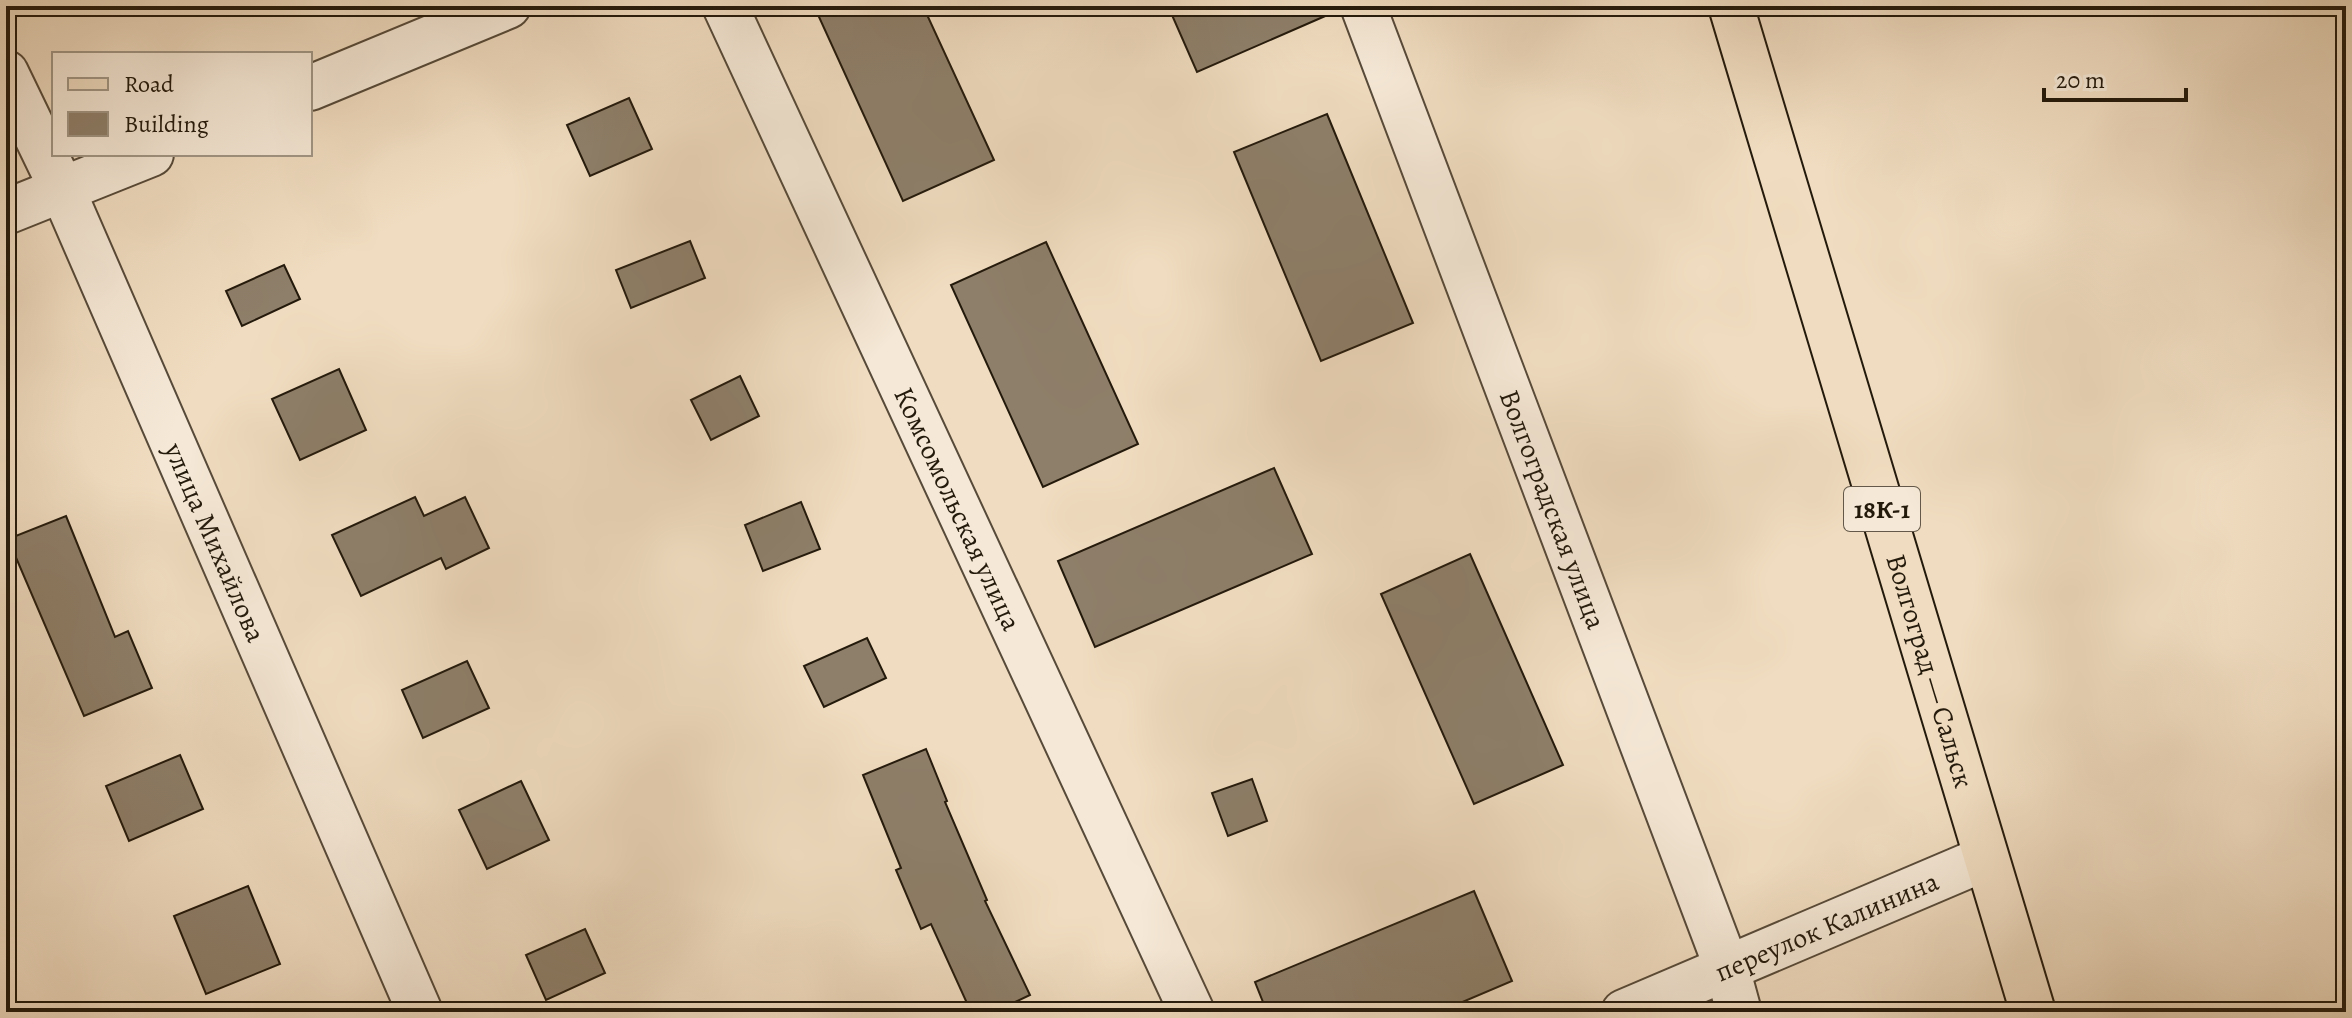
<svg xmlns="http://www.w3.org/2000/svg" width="2352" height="1018" viewBox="0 0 2352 1018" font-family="Alegreya,serif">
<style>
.building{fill:#8e7f6a;stroke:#241a0c;stroke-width:2}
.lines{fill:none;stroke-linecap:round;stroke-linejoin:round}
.minor-casing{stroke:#574a39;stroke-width:48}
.major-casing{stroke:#241a0c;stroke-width:48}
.minor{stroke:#f5e8d6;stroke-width:44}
.major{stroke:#f0dcc0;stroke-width:44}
.labels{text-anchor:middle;stroke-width:7;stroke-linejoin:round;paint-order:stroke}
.shield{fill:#f5e8d6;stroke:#635849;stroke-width:2}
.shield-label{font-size:26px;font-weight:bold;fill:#241a0c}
.street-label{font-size:28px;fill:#241a0c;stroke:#f5e8d6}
</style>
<rect width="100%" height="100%" fill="#f0dcc0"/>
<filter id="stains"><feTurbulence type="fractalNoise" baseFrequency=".0025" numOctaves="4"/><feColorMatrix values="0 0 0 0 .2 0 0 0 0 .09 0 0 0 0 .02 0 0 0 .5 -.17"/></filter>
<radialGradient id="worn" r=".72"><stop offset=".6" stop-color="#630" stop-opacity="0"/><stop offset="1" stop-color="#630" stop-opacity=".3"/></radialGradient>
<g class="building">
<polygon points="814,6 923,6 994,160 903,201"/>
<polygon points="1168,6 1339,6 1339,10 1197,72"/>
<polygon points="629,98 652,149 590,176 567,125"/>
<polygon points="1327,114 1413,323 1321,361 1234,152"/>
<polygon points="690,241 705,278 631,308 616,270"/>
<polygon points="1046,242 1138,444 1043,487 951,285"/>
<polygon points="284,265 300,299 242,326 226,291"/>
<polygon points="339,369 366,430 300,460 272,399"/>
<polygon points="740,376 759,416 711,440 691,400"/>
<polygon points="1274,468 1312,554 1095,647 1058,561"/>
<polygon points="415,497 424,516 465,497 489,548 446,569 441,558 361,596 332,535"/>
<polygon points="801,502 820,549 763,571 745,525"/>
<polygon points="66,516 115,637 128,631 152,688 84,716 8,539"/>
<polygon points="1470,554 1563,765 1474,804 1381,594"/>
<polygon points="867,638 886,678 824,707 804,666"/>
<polygon points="467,661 489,708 423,738 402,690"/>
<polygon points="926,749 947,801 945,802 987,900 985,901 1030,995 994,1012 971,1012 931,924 921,929 896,870 901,868 863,775"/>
<polygon points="180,755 203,809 129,841 106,786"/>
<polygon points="1252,779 1267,821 1228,836 1212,793"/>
<polygon points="521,781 549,840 487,869 459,810"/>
<polygon points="248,886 280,964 206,994 174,916"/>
<polygon points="1474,891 1512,981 1439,1012 1267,1012 1255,982"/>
<polygon points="585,929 605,973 546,1000 526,955"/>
</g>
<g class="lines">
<g class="minor-casing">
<g id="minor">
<path id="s1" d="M725,6L1192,1012"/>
<path id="s2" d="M1363,6L1727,968L1739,1012"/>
<path id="s3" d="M6,73L63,191L420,1012"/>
<polyline points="310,88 508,6"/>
<polyline points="6,212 151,154"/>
<path id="s4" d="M1624,1012L1986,858"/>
</g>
</g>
<g class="major-casing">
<g id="major">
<path id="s5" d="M1731,6L2033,1012"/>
</g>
</g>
<use href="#minor" class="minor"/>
<use href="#major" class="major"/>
</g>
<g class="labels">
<rect class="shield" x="1844" y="487" width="76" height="44" rx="6"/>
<g class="shield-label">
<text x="1882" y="518">18К-1</text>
</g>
<g class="street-label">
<text dy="10" stroke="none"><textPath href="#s2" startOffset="538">Волгоградская улица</textPath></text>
<text dy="10" stroke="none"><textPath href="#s1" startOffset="554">Комсомольская улица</textPath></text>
<text dy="10" stroke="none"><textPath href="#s3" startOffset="514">улица Михайлова</textPath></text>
<text dy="10" stroke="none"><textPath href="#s5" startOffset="694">Волгоград — Сальск</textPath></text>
<text dy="10" stroke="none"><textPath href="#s4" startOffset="220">переулок Калинина</textPath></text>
</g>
</g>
<rect width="2352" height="1018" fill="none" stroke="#f0dcc0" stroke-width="32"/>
<rect x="8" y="8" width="2336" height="1002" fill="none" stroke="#241a0c" stroke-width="4"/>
<rect x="16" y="16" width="2320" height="986" fill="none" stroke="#241a0c" stroke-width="2"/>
<rect x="52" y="52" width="260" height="104" fill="#f5e8d6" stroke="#a19685" stroke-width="2"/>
<rect x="68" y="78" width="40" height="12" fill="#f0dcc0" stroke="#a19685" stroke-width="2"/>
<text x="124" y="92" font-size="24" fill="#241a0c">Road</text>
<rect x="68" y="112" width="40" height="24" fill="#8e7f6a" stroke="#a19685" stroke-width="2"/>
<text x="124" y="132" font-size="24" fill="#241a0c">Building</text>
<path d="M2044 88v12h142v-12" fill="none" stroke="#241a0c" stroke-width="4"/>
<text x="2056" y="88" font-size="24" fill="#241a0c" stroke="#f5e8d6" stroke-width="6" paint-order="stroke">20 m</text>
<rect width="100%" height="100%" filter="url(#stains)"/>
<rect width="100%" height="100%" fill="url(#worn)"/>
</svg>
